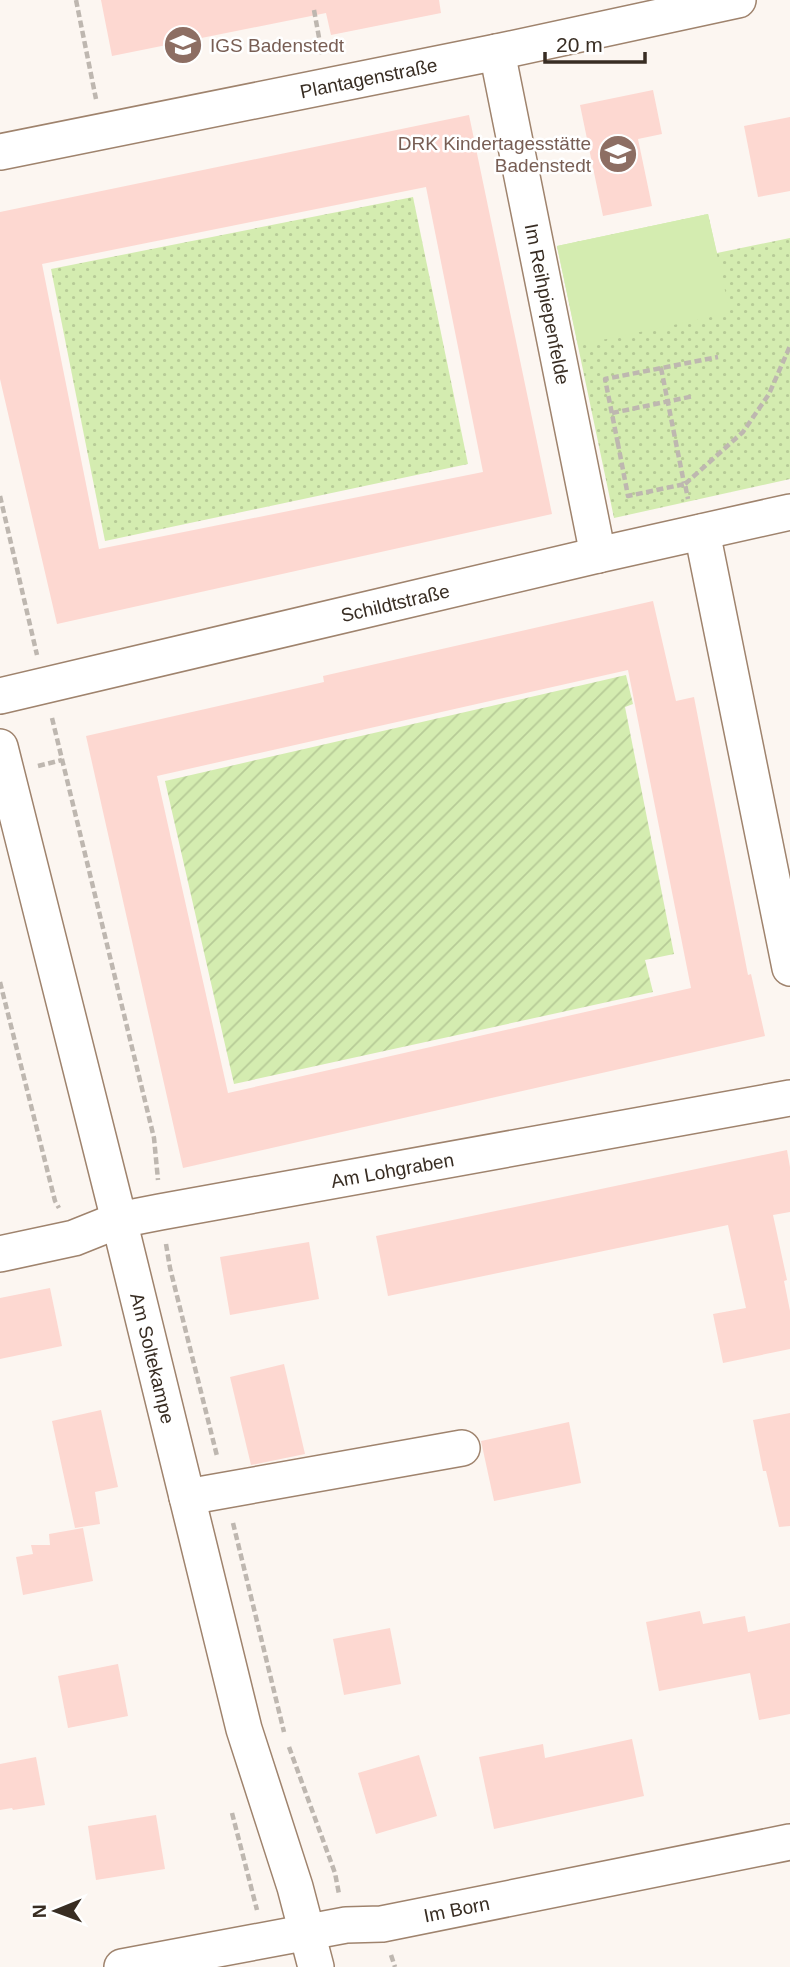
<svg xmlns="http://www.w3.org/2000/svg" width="790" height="1967" viewBox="0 0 790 1967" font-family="Arial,sans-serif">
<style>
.grass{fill:url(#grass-dots)}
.garden{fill:url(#garden-furrows)}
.pitch{fill:#d4ecb0}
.building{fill:#fdd8d1;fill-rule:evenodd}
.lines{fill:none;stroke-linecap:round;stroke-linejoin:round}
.minor-casing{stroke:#9f836d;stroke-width:38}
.path{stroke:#beb7b0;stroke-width:4.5;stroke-dasharray:7 3.5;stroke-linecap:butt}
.minor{stroke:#fff;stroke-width:35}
.labels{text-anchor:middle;stroke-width:5;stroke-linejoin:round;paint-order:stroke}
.education-label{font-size:19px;fill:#785e54;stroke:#fff;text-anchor:start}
.street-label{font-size:19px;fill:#382d23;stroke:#fff}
</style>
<defs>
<pattern id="grass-dots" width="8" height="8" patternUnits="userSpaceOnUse" patternTransform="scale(1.75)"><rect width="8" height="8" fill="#d4ecb0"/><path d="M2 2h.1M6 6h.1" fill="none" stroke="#b7cb97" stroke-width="1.8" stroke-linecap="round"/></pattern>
<pattern id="garden-furrows" width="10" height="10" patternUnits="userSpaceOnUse" patternTransform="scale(1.75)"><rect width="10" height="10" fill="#d4ecb0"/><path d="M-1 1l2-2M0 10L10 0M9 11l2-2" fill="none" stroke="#b7cb97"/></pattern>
</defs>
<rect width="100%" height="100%" fill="#fcf6f1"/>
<g class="grass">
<polygon points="413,197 468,464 105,541 51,269"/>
<polygon points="708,214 717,253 790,238 790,479 614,518 557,246"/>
</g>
<polygon class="garden" points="626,675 633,704 625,707 674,954 645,960 653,992 234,1084 165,781"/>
<polygon class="pitch" points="708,214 730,313 578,345 557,246"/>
<g class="building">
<polygon points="101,0 439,0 441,13 331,35 326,13 112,56"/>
<polygon points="653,90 662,134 638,139 652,206 603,216 580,105"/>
<path d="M469,115L552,514L57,624L0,379V212ZM426,187L483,472L99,549L42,264Z"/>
<polygon points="790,117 790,191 758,197 744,126"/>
<path d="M653,601L676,701L694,697L748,975L751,974L765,1036L183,1168L86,736L324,682L323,676ZM628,670L691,988L228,1093L157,776Z"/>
<polygon points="787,1150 790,1167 790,1212 773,1215 787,1280 784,1281 790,1311 790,1349 723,1363 713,1314 746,1308 728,1225 388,1296 376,1236"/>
<polygon points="309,1242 319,1299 230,1315 220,1257"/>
<polygon points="50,1288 62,1346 0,1359 0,1298"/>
<polygon points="284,1364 305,1454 251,1465 230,1377"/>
<polygon points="101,1410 118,1487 95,1492 100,1524 75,1528 52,1421"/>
<polygon points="790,1413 790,1526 779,1527 766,1471 763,1471 753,1420"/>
<polygon points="569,1422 581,1483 494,1501 481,1441"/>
<polygon points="83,1528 93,1581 23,1595 16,1557 33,1554 31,1545 50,1545 49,1534"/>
<polygon points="700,1611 703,1624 745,1616 748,1632 790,1623 790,1714 759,1720 750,1673 659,1691 646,1622"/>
<polygon points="390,1628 401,1684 344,1695 333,1639"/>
<polygon points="118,1664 128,1716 68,1728 58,1676"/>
<polygon points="632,1739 644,1796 494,1829 479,1757 543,1744 545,1758"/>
<polygon points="419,1755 437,1816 376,1834 358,1773"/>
<polygon points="36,1757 45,1805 13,1810 12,1808 0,1810 0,1764"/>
<polygon points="156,1815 165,1869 96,1880 88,1826"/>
</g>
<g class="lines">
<g class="minor-casing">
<g id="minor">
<path id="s1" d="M497,52L598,555"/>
<path id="s2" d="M0,152L497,52L738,0"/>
<polyline points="702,532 790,968"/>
<path id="s3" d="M0,696L598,555L790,512"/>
<path id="s4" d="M0,747L119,1220L244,1729L295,1887L316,1967"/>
<path id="s5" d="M0,1254L74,1238L119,1220L160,1212L790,1098"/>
<polyline points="187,1497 462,1448"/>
<path id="s6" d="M122,1967L346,1925L382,1924L790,1842"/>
</g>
</g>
<g class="path">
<polyline points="76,0 96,99"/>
<polyline points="314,10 322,54"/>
<polyline points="661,368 684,483"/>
<polyline points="612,413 694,396"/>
<polyline points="616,444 618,444 628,496 685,484 688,499"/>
<polyline points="618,444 605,379 718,357"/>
<polyline points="685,484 743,432 769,394 790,346"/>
<polyline points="0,496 37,655"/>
<polyline points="52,718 154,1138 158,1180"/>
<polyline points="38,766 62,760"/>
<polyline points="0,982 55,1201 59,1208"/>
<polyline points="166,1244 170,1268 217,1456"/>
<polyline points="233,1523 284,1732"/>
<polyline points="289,1747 335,1873 339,1894"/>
<polyline points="232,1813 257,1910"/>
<polyline points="391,1955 395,1967"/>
</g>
<use href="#minor" class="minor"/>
</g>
<defs>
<g id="school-disc" transform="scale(2.0125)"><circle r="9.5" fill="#8d6e63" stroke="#fff"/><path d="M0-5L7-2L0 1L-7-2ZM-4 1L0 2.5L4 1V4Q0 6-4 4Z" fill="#fff"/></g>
</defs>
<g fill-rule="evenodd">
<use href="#school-disc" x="183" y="45"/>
<use href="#school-disc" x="618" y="154"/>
</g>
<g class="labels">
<g class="education-label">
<text x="210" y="52">IGS Badenstedt</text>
<text x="591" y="150" text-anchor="end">DRK Kindertagesstätte<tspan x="591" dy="22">Badenstedt</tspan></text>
</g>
<g class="street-label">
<text dy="7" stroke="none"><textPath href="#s2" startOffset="376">Plantagenstraße</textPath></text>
<text dy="7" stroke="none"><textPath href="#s1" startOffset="257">Im Reihpiepenfelde</textPath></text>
<text dy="7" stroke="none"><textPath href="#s3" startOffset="406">Schildtstraße</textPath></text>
<text dy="7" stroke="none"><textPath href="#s5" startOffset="402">Am Lohgraben</textPath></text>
<text dy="7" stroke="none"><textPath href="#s4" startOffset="630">Am Soltekampe</textPath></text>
<text dy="7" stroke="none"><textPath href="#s6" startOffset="340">Im Born</textPath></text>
</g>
</g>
<g transform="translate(56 1911) rotate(269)" stroke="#ffffff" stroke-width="5" paint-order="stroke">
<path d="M0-5L12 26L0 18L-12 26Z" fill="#382d23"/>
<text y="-10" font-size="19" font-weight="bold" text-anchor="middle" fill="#382d23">N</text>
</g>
<path d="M545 52v10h100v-10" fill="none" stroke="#382d23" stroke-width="3.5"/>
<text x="556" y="52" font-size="21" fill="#382d23" stroke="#ffffff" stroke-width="5" paint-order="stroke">20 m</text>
</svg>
